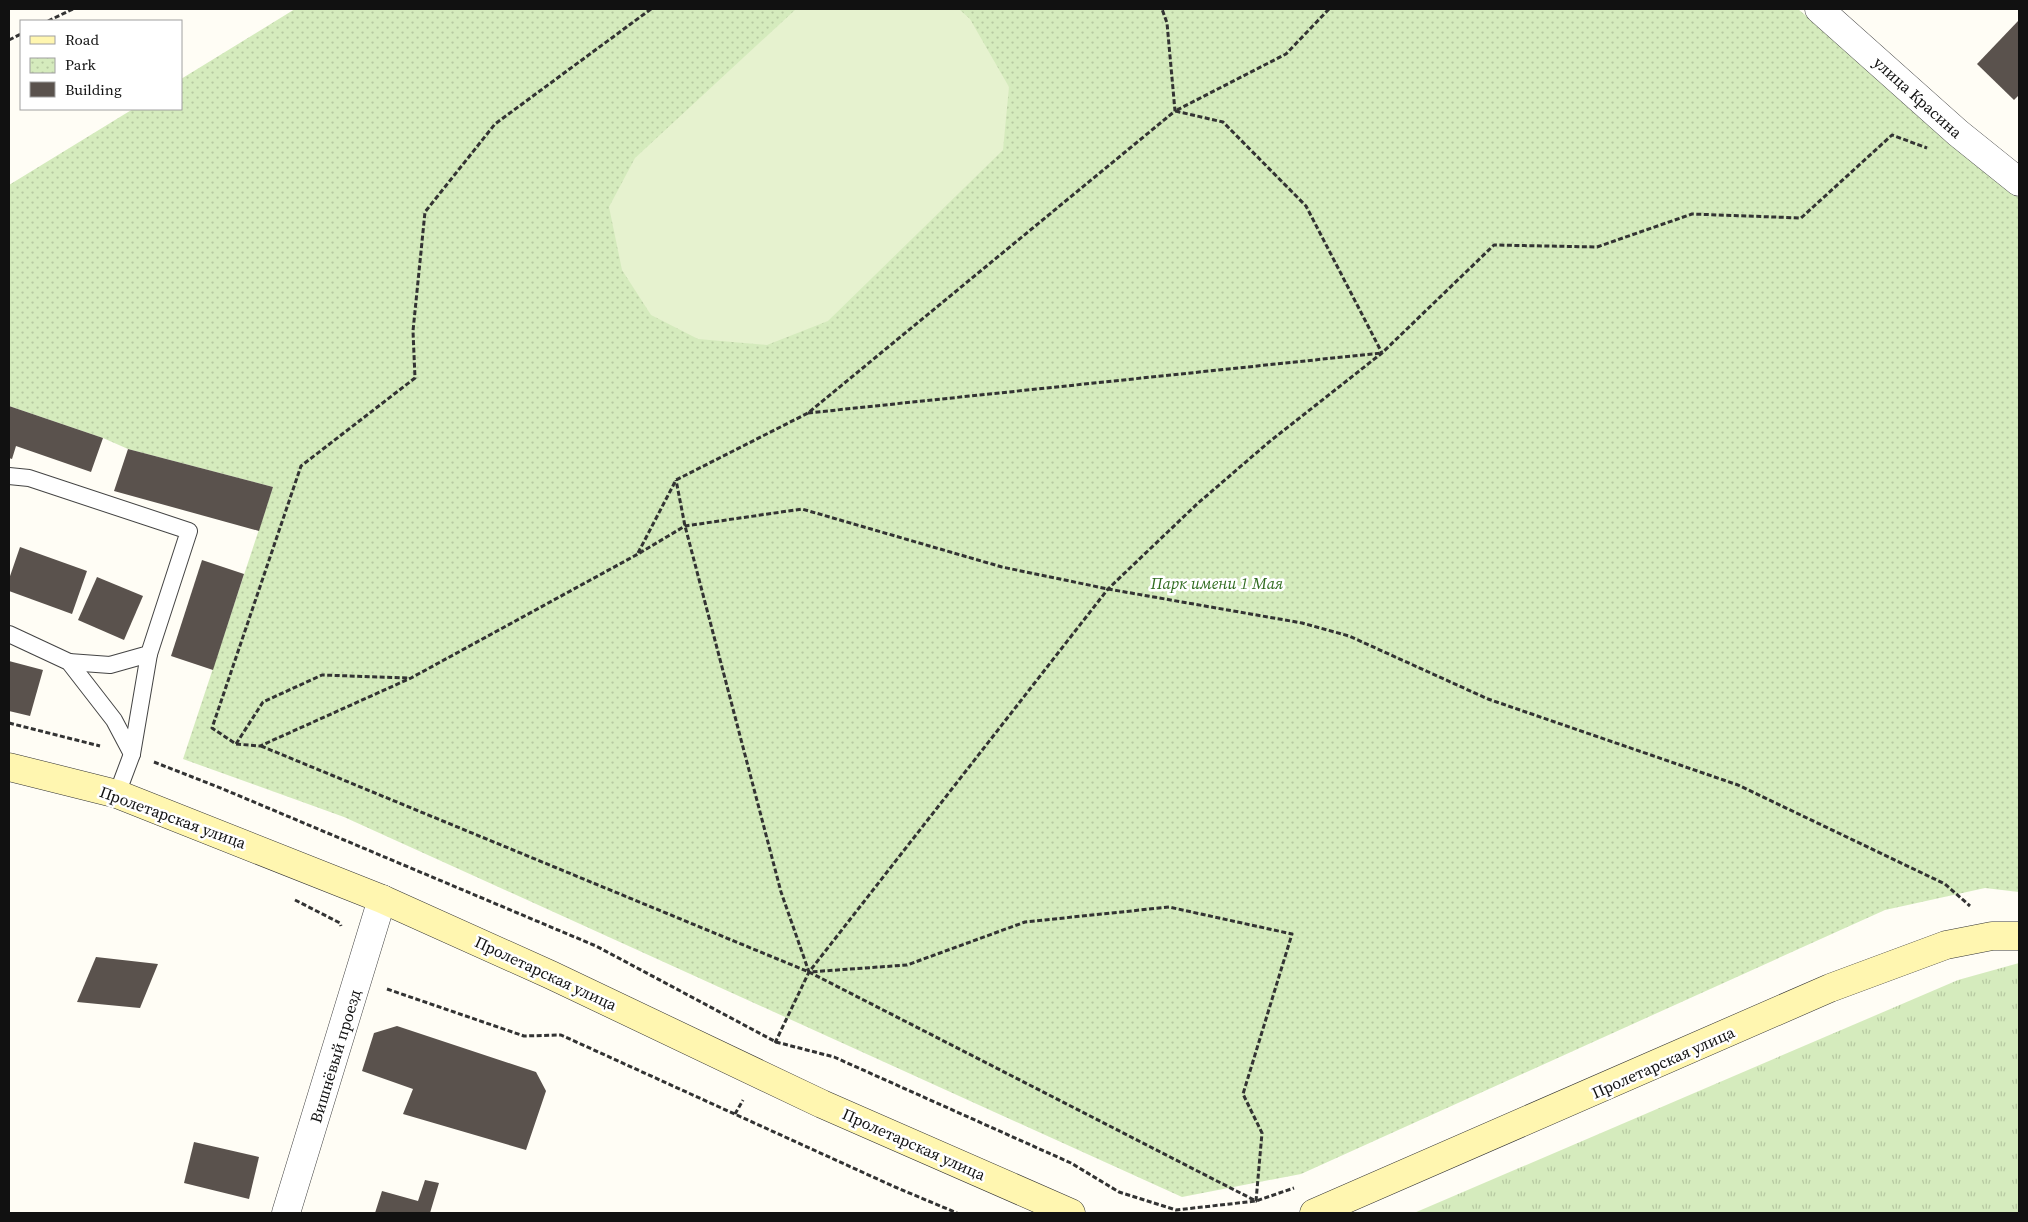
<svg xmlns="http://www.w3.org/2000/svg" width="2028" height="1222" viewBox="0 0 2028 1222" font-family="'Source Serif 4',serif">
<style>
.grass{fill:url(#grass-tufts)}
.park{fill:url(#park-dots)}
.pitch{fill:#e6f2cf}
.building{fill:#5a524d}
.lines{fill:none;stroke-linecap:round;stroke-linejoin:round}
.lane-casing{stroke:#444;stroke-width:18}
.street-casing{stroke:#444;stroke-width:29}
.secondary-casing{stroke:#333;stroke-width:29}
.path{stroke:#333;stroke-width:3;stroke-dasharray:5 2.5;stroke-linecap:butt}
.lane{stroke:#fff;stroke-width:16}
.street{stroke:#fff;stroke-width:28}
.secondary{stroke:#fff6b0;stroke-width:28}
.labels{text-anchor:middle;stroke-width:5;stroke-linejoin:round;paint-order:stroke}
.street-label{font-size:16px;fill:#111;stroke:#fff}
.park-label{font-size:16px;font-style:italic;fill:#2f6b1f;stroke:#fff}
</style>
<defs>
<pattern id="grass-tufts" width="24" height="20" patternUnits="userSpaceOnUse" patternTransform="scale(1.25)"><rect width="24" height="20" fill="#d5ebbd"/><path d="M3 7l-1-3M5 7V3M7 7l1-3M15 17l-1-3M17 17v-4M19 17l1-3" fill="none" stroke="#b6c8a1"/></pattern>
<pattern id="park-dots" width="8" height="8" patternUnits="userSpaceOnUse" patternTransform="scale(1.25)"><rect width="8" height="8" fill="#d5ebbd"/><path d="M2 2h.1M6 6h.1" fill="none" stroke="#b6c8a1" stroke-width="1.8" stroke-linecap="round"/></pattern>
</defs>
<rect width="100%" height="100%" fill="#fffdf5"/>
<polygon class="grass" points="2019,963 2019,1213 1414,1213 1958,980"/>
<polygon class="park" points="295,9 1798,9 2019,198 2019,892 1985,888 1885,910 1301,1174 1182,1197 344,817 183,759 273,487 128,449 103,438 9,406 9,185 133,109 181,109 181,79"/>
<polygon class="pitch" points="796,9 959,9 970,19 1009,87 1003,150 828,321 767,345 698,339 651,315 622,270 609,207 635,158"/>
<g class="building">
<polygon points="2019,20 2019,95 2014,100 1977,64"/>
<polygon points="9,406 103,438 91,472 16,446 12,459 9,458"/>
<polygon points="128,449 273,487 259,531 114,491"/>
<polygon points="20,547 87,571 72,614 9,591 9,579"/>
<polygon points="202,560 244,574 213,670 171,656"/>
<polygon points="97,577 143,596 124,640 78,620"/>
<polygon points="9,661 43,670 30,716 9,711"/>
<polygon points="96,957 158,964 140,1008 77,1002"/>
<polygon points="397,1026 536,1072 546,1091 526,1150 403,1114 413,1089 362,1071 374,1033"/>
<polygon points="194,1142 259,1157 249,1199 184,1183"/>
<polygon points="425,1180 439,1183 430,1213 375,1213 382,1191 418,1201"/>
</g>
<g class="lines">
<g class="lane-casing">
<g id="lane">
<polyline points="9,476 29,478 189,531 149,654 110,665 69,662"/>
<polyline points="9,634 69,662 114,720 132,754"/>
<polyline points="117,794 132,754 149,654"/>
</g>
</g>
<g class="street-casing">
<g id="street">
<polyline points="1819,9 1958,133 2019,182"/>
<polyline points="286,1213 382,899"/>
</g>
</g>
<g class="secondary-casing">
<g id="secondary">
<polyline points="9,767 117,794 382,899 551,975 822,1104 1071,1213"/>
<polyline points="1314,1213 1830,988 1946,945 1992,936 2019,936"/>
</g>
</g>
<g class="path">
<polyline points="651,9 495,124 425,212 413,331 415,378 301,466 212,728 236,744 260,746 411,678 638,554 685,526 802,509 1002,567 1108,589 1302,623 1349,636 1488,699 1738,785 1945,884 1970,906"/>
<polyline points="1329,9 1286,54 1175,111 1223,122 1306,206 1382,353"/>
<polyline points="48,21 73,9"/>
<polyline points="9,40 21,34"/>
<polyline points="808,413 1381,353"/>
<polyline points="638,553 676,480 808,413 1175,111 1167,23 1162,9"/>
<polyline points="9,723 100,746"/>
<polyline points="236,744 263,702 322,675 409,678"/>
<polyline points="261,746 809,972 1256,1201 1262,1133 1243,1094 1292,934 1169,907 1025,922 907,965 809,972 781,892 685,526 676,480"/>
<polyline points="154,762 223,789 596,946 776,1042 834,1057 1071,1163 1119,1192 1176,1210 1256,1201 1294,1188"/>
<polyline points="295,900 340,923 341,926"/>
<polyline points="387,989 524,1036 561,1035 895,1187 957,1213"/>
<polyline points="775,1043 809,972 1108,589 1197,504 1269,442 1382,353 1494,245 1597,247 1692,214 1801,218 1892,135 1927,148"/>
<polyline points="735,1114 743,1100"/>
</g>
<use href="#lane" class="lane"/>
<use href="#street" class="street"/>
<use href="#secondary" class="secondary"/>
</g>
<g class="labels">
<g class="street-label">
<text transform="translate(1918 97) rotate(42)" y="6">улица Красина</text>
<text transform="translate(173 817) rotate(20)" y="6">Пролетарская улица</text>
<text transform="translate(546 973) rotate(25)" y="6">Пролетарская улица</text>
<text transform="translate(335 1056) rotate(-73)" y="6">Вишнёвый проезд</text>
<text transform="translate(1663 1062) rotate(-24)" y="6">Пролетарская улица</text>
<text transform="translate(914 1144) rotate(24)" y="6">Пролетарская улица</text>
</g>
<g class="park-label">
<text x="1217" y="589">Парк имени 1 Мая</text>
</g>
</g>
<rect width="2028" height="1222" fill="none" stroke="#111111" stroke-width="20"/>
<rect x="20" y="20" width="162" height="90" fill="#ffffff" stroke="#a0a0a0"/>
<rect x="30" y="36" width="25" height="8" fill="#fff6b0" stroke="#a0a0a0"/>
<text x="65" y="45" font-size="15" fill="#111111">Road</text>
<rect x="30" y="58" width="25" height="15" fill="url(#park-dots)" stroke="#a0a0a0"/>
<text x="65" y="70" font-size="15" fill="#111111">Park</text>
<rect x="30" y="82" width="25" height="15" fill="#5a524d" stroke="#a0a0a0"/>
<text x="65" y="95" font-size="15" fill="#111111">Building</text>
</svg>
